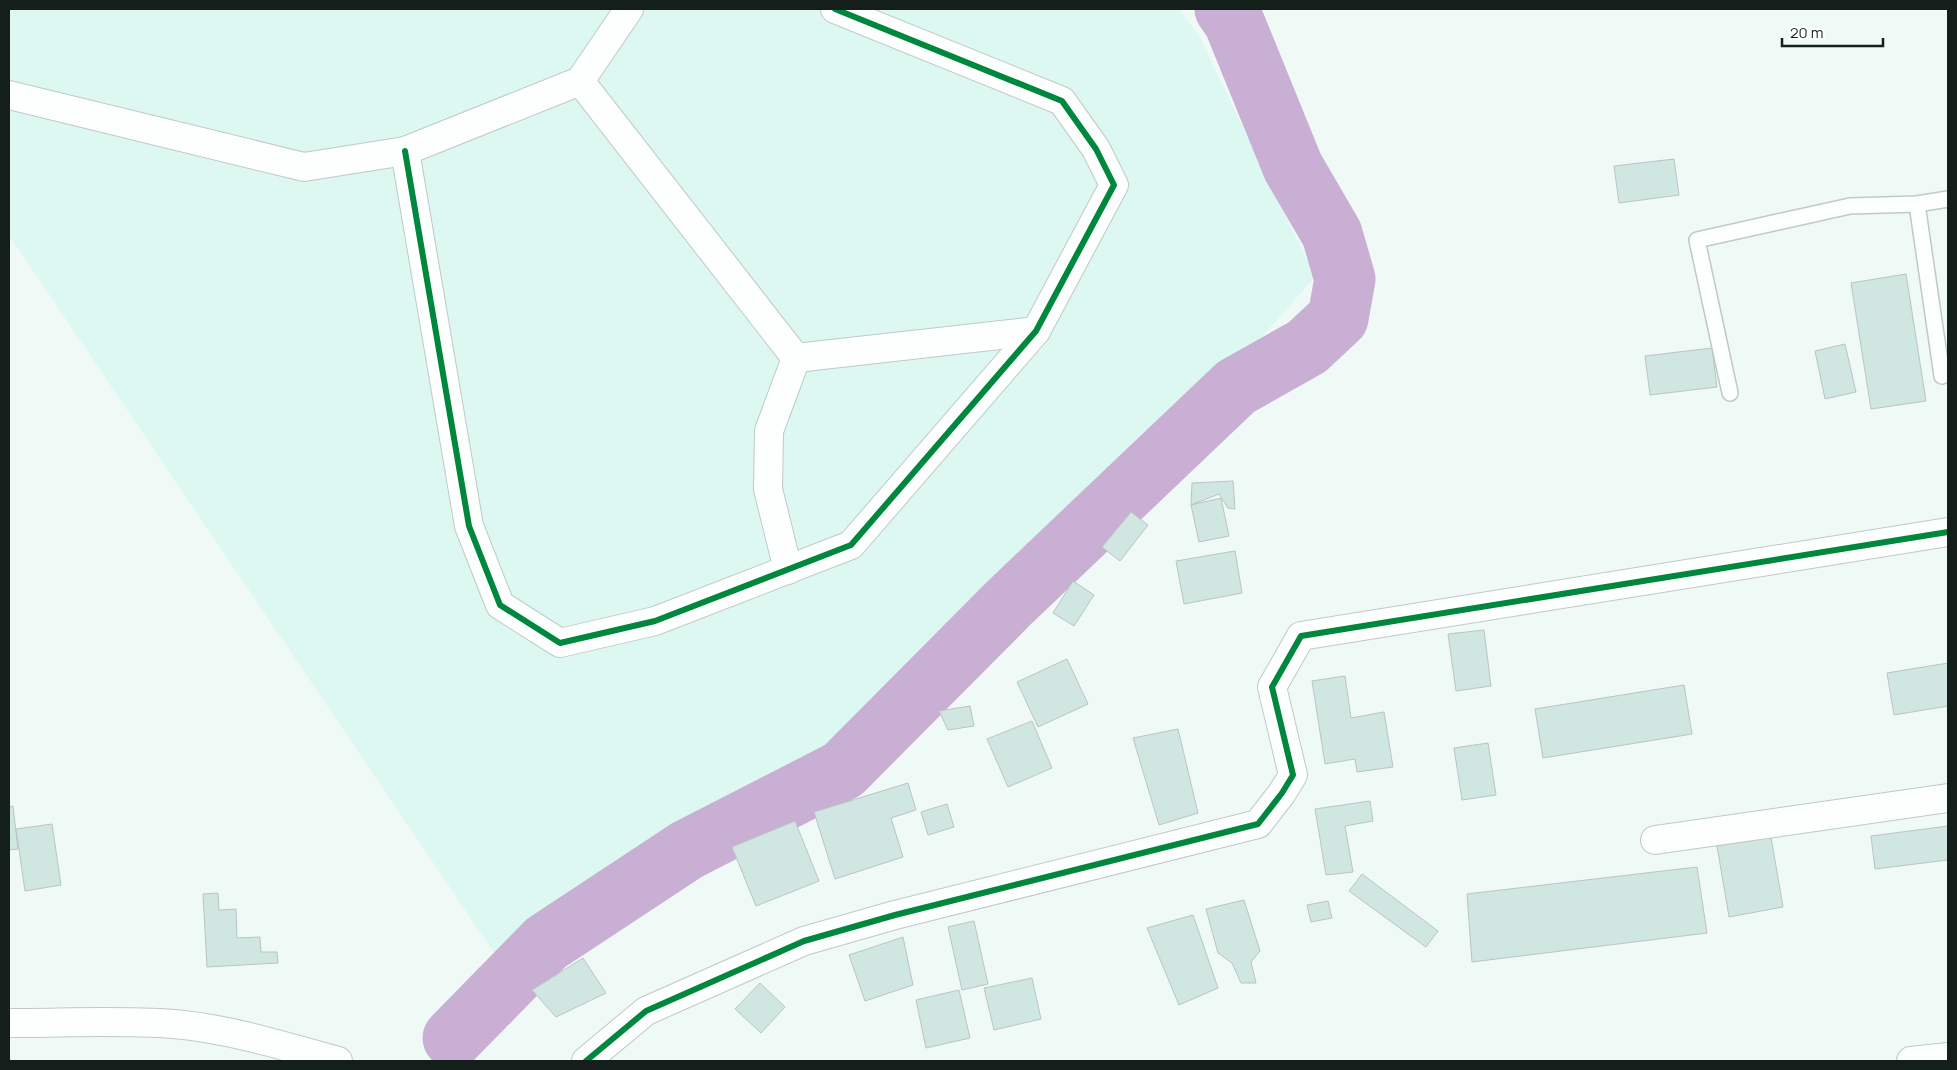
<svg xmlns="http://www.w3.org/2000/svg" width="1957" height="1070" viewBox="0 0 1957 1070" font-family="Manrope,sans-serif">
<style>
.built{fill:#ddf8f0}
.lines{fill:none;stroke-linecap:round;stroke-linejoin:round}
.river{stroke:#c9afd4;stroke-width:61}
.building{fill:#d0e6e0;stroke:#bac5c2}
.service-casing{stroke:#bfcac7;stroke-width:18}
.minor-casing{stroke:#bfcac7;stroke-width:30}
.service{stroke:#fdfefe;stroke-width:15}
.minor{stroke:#fdfefe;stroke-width:28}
.cycleway-casing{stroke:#fff;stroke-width:9}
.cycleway{stroke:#00873e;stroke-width:6}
</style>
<rect width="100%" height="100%" fill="#eff9f6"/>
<polygon class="built" points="9,9 1179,9 1199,36 1315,277 877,766 663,886 518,988 9,235"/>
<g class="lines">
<polyline class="river" points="453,1038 546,943 687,850 843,770 1009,603 1236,387 1307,347 1338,318 1345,279 1332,234 1293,167 1234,22 1225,9"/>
</g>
<g class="building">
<polygon points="1674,159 1679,195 1619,203 1614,166"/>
<polygon points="1906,274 1926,401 1871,409 1851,283"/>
<polygon points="1845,344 1856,392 1825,399 1815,351"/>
<polygon points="1712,348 1717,387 1650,395 1645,356"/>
<polygon points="1233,481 1235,509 1228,508 1219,494 1191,505 1192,483"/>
<polygon points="1221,498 1229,536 1199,542 1191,505"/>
<polygon points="1131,512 1148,525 1120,561 1102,547"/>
<polygon points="1235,551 1242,593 1184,604 1176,561"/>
<polygon points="1073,581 1094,595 1074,626 1053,613"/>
<polygon points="1484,630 1491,686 1456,691 1448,634"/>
<polygon points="1067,659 1088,704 1038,727 1017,682"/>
<polygon points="1948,663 1948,706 1894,715 1887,673"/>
<polygon points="1345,676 1351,718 1384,712 1393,767 1357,772 1355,759 1325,764 1312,681"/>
<polygon points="1684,685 1692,734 1543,758 1535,709"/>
<polygon points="970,706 974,726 948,730 939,711"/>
<polygon points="1032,721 1052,768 1008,787 987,739"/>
<polygon points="1178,729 1198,813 1159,825 1133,738"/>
<polygon points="1488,743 1496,795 1462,800 1454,748"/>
<polygon points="908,783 916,810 891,818 903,857 835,879 814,812"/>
<polygon points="1370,801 1373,821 1345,826 1353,872 1326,875 1315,809"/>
<polygon points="947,804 954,827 928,835 921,812"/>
<polygon points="13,806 18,849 9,850 9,807"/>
<polygon points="795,821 819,881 756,906 732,847"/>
<polygon points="52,824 61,885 25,891 16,829"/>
<polygon points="1948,826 1948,860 1875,869 1871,836"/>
<polygon points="1771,837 1783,907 1729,917 1717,846"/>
<polygon points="1697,867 1707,933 1472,962 1467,894"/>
<polygon points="1362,874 1438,931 1426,947 1349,891"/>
<polygon points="218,893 219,910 236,909 237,938 260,937 261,952 277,952 278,963 207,967 203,894"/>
<polygon points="1244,900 1260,951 1251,962 1256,983 1241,983 1232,963 1218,953 1206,909"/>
<polygon points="1328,901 1332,918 1311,922 1307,905"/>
<polygon points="1193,915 1218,988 1179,1005 1147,928"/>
<polygon points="974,921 988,984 962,990 948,927"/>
<polygon points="903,937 913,985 865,1001 849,955"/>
<polygon points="583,958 606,993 556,1017 532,990"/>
<polygon points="1032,978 1041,1019 994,1030 984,988"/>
<polygon points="760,983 785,1007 761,1033 735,1009"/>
<polygon points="959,990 970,1038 926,1048 916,1000"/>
</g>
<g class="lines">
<g class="service-casing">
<g id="service">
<polyline points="1917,204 1942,376"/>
<polyline points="1730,393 1697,240 1850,206 1917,204 1948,199"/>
</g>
</g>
<g class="minor-casing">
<g id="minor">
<polyline points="580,81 796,358 769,431 768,489 788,570"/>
<polyline points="9,95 304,167 405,151 580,81 629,9"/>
<polyline points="405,151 469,526 500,605 560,643 655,621 851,545 1036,331 1114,185 1096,149 1062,101 835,9"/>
<polyline points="796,358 1036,331"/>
<polyline points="1655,840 1948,798"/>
<path d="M9,1023C64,1023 118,1020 174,1024C230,1029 284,1046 338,1061"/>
<polyline points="586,1061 646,1011 804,941 895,915 1258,824 1282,793 1293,775 1272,687 1301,636 1948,532"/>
<polyline points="1911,1061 1948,1057"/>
</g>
</g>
<use href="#service" class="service"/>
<use href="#minor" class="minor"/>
<g class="cycleway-casing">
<g id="cycleway">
<polyline points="405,151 469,526 500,605 560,643 655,621 851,545 1036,331 1114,185 1096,149 1062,101 835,9"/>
<polyline points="586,1061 646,1011 804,941 895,915 1258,824 1282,793 1293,775 1272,687 1301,636 1948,532"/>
</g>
</g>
<use href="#cycleway" class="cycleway"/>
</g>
<rect width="1957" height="1070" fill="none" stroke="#141f1c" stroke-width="20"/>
<path d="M1782 38v8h101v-8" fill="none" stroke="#141f1c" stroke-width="2.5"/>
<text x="1790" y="38" font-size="15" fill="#141f1c" stroke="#ffffff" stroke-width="4" paint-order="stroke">20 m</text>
</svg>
